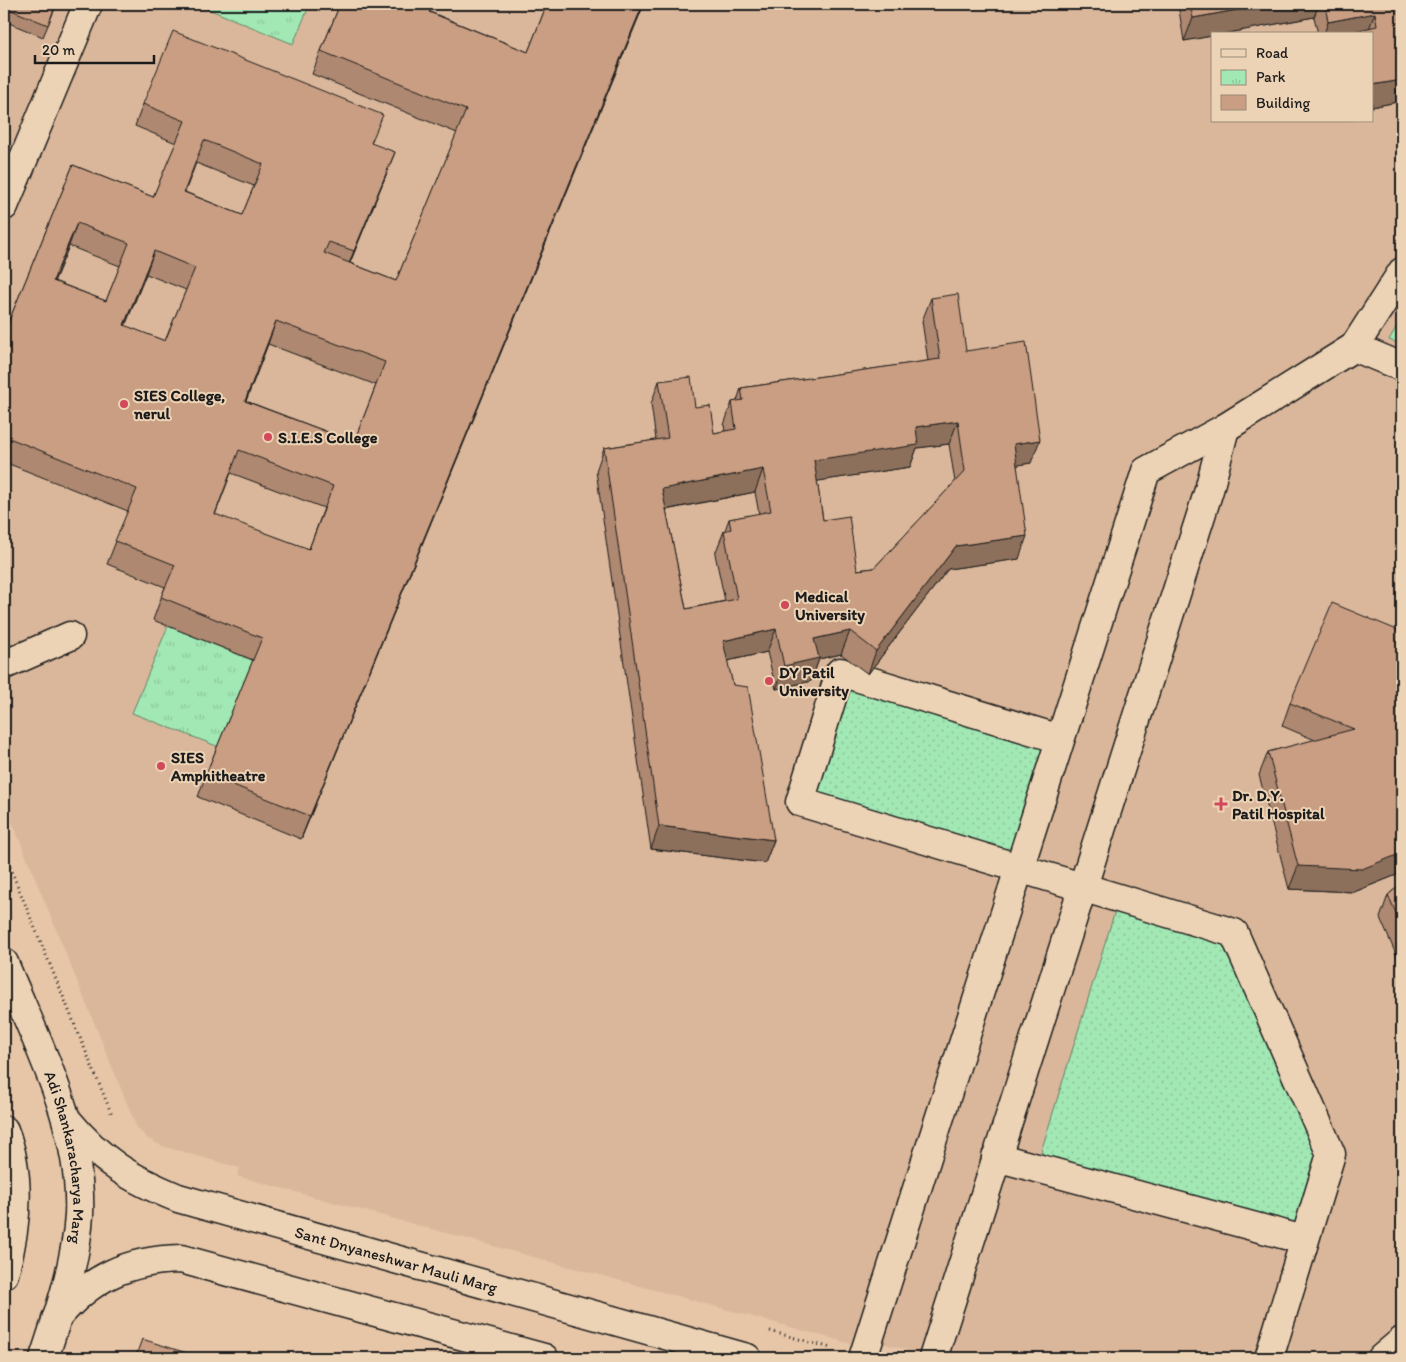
<svg xmlns="http://www.w3.org/2000/svg" width="1406" height="1362" viewBox="0 0 1406 1362" font-family="Itim,sans-serif">
<style>
.built{fill:#dab79a;fill-rule:evenodd}
.grass{fill:url(#grass-dots);stroke:#5f8268}
.park{fill:url(#park-tufts);stroke:#5f8268}
.pitch{fill:#a2e8b4;stroke:#5f8268}
.lines{fill:none;stroke-linecap:round;stroke-linejoin:round}
.minor-casing{stroke:#1c1c1c;stroke-width:31}
.major-casing{stroke:#1c1c1c;stroke-width:31}
.path{stroke:#1c1c1c;stroke-width:3;stroke-dasharray:1 4;stroke-linecap:butt}
.minor{stroke:#edd3b5;stroke-width:28}
.major{stroke:#edd3b5;stroke-width:28}
.wall{fill:#ae8870;stroke:#1c1c1c;fill-rule:evenodd}
.shaded-wall{fill:#8d6f5b;stroke:#1c1c1c}
.building{fill:#ca9e82;stroke:#1c1c1c;fill-rule:evenodd}
.poi-dot{fill:#d1495b;stroke:#edd3b5;stroke-width:2}
.labels{text-anchor:middle;stroke-width:4;stroke-linejoin:round;paint-order:stroke}
.poi-label{font-size:16px;font-weight:bold;fill:#1c1c1c;stroke:#edd3b5;text-anchor:start}
.street-label{font-size:16px;fill:#1c1c1c;stroke:#edd3b5}
</style>
<defs>
<pattern id="grass-dots" width="8" height="8" patternUnits="userSpaceOnUse" patternTransform="scale(1.25)"><rect width="8" height="8" fill="#a2e8b4"/><path d="M2 2h.1M6 6h.1" fill="none" stroke="#8bc69a" stroke-width="1.8" stroke-linecap="round"/></pattern>
<pattern id="park-tufts" width="24" height="20" patternUnits="userSpaceOnUse" patternTransform="scale(1.25)"><rect width="24" height="20" fill="#a2e8b4"/><path d="M3 7l-1-3M5 7V3M7 7l1-3M15 17l-1-3M17 17v-4M19 17l1-3" fill="none" stroke="#8bc69a"/></pattern>
</defs>
<rect width="100%" height="100%" fill="#e7c6a8"/>
<filter id="ink" filterUnits="userSpaceOnUse"><feTurbulence type="fractalNoise" baseFrequency=".02" numOctaves="2"/><feDisplacementMap in="SourceGraphic" scale="10" xChannelSelector="R" yChannelSelector="G"/><feConvolveMatrix kernelMatrix="1 2 1 2 8 2 1 2 1" color-interpolation-filters="sRGB"/></filter>
<g filter="url(#ink)">
<path class="built" d="M4,4H1402V317L1389,340L1402,344V1358H938L866,1339L863,1347L237,1176L240,1168L162,1146L148,1139L137,1128L4,802ZM1212,34H1372V121H1212Z"/>
<g class="grass">
<polygon points="840,672 1060,739 1018,869 800,802"/>
<polygon points="1119,898 1234,933 1331,1154 1304,1240 1036,1168"/>
</g>
<g class="park">
<polygon points="196,4 310,4 293,44"/>
<polygon points="168,626 254,661 219,747 132,713"/>
</g>
<polygon class="pitch" points="1402,317 1402,344 1389,340"/>
<g class="lines">
<g class="minor-casing">
<g id="minor">
<polyline points="4,206 88,4"/>
<polyline points="1354,347 1402,367"/>
<polyline points="4,665 70,636"/>
<polyline points="1060,739 840,672 800,802 1234,933 1331,1154 1269,1358"/>
<path id="s1" d="M67,1120C101,1161 129,1178 178,1198L747,1358"/>
<polyline points="996,1157 1304,1240"/>
<path d="M56,1319C90,1278 127,1260 181,1259L544,1358"/>
<polyline points="863,1358 1146,471 1225,428 1354,347 1402,272"/>
<polyline points="933,1358 1209,490 1225,428"/>
<polyline points="1382,1358 1402,1341"/>
</g>
</g>
<g class="major-casing">
<g id="major">
<path id="s2" d="M4,963C36,1041 83,1128 79,1215C76,1264 59,1312 44,1358"/>
<path d="M4,1130C22,1176 17,1227 4,1274"/>
</g>
</g>
<g class="path">
<polyline points="4,853 112,1115"/>
<polyline points="770,1331 831,1348"/>
</g>
<use href="#minor" class="minor"/>
<use href="#major" class="major"/>
</g>
<g class="wall">
<polygon points="4,4 57,4 43,37 4,21"/>
<path d="M340,4H433L430,12L528,52L547,4H644L301,839L198,797L206,774L253,660L153,620L165,587L107,564L128,511L4,462V333L73,165L153,197L176,143L135,126L143,104L372,143L386,175L350,263L396,281L457,133L312,74L321,51ZM196,163L254,186L242,215L185,192ZM69,246L120,266L106,301L54,281ZM146,274L186,290L165,341L125,326ZM268,344L376,385L354,442L246,401ZM231,473L324,508L309,549L215,515Z"/>
<polygon points="1178,4 1402,4 1402,101 1372,107 1372,34 1318,34 1314,17 1184,41"/>
<path d="M931,298L966,351L1031,463L1017,465L1019,559L948,569L868,674L841,654L819,659L811,681L776,689L767,652L727,661L733,685L774,840L765,863L651,849L596,471L604,448L656,440L651,404L659,381L695,407L714,433L725,431L724,425L732,402L737,401L741,388L928,361L922,321ZM949,444L955,482L874,568L857,570L823,520L817,481L910,467L917,448ZM755,492L759,514L729,519L725,530L724,531L715,554L725,601L686,609L666,510Z"/>
<polygon points="1402,632 1402,881 1399,874 1354,892 1289,889 1259,775 1268,752 1315,740 1282,726 1290,703"/>
<polygon points="1402,883 1402,968 1380,918 1388,895"/>
</g>
<g class="shaded-wall">
<polygon points="643,4 644,4 301,839 310,816"/>
<polygon points="1270,4 1319,4 1314,17 1223,34 1212,34 1212,36 1184,41 1193,18"/>
<polygon points="1375,13 1367,34 1355,31 1354,34 1324,34 1328,22"/>
<polygon points="1402,80 1402,101 1372,107 1372,85"/>
<polygon points="395,152 386,175 345,274 354,251"/>
<polygon points="77,223 69,246 45,304 53,281"/>
<polygon points="154,251 146,274 116,348 124,325"/>
<polygon points="276,321 268,344 237,424 245,401"/>
<polygon points="958,421 949,444 917,448 910,467 806,483 814,460 916,427"/>
<polygon points="1040,440 1031,463 1006,467 1014,444"/>
<polygon points="763,469 755,492 654,512 662,489"/>
<polygon points="1027,536 1019,559 948,569 868,674 876,651 956,546"/>
<polygon points="776,629 767,652 714,664 723,641"/>
<polygon points="850,631 841,654 819,659 811,681 776,689 784,666 814,639"/>
<polygon points="659,826 774,840 765,863 651,849"/>
<polygon points="1402,853 1402,866 1399,874 1354,892 1289,889 1298,866"/>
</g>
<g class="building">
<polygon points="4,4 56,4 48,25 4,7"/>
<path d="M340,4H432L429,12L528,52L547,4H643L310,816L206,774L262,638L161,597L175,565L115,541L137,489L4,436V333L73,165L153,197L185,121L143,104L173,31L383,115L371,143L395,152L354,251L329,242L324,253L396,281L466,110L321,51ZM204,140L263,164L242,215L184,192ZM77,223L129,243L106,301L53,281ZM154,251L195,268L165,341L124,325ZM276,321L385,362L354,442L245,401ZM239,450L333,486L309,549L215,514Z"/>
<polygon points="1190,4 1270,4 1193,18"/>
<polygon points="1325,4 1402,4 1402,80 1372,85 1372,34 1356,34 1355,31 1377,26 1375,13 1328,22"/>
<path d="M958,294L966,351L1026,342L1040,440L1014,444L1027,536L956,546L876,651L850,631L814,639L819,658L784,666L776,629L723,641L733,685L748,687L774,840L659,826L604,448L668,438L659,381L691,377L695,407L710,405L714,433L736,429L732,402L743,400L741,388L940,359L931,298ZM958,421L965,471L874,568L857,570L849,516L823,520L814,460L918,445L916,427ZM763,469L771,511L729,519L731,529L724,531L737,599L686,609L662,489Z"/>
<polygon points="1332,603 1402,632 1402,853 1362,869 1298,866 1268,752 1354,729 1290,703"/>
<polygon points="1402,883 1402,926 1388,895"/>
<polygon points="142,1339 203,1358 135,1358"/>
</g>
</g>
<g class="poi-dot">
<circle cx="124" cy="404" r="5"/>
<circle cx="268" cy="437" r="5"/>
<circle cx="785" cy="605" r="5"/>
<circle cx="769" cy="681" r="5"/>
<circle cx="161" cy="766" r="5"/>
<path d="M1218.5 796.5h5v5h5v5h-5v5h-5v-5h-5v-5h5z"/>
</g>
<g class="labels">
<g class="poi-label">
<text x="134" y="401">SIES College,<tspan x="134" dy="18">nerul</tspan></text>
<text x="278" y="443">S.I.E.S College</text>
<text x="795" y="602">Medical<tspan x="795" dy="18">University</tspan></text>
<text x="779" y="678">DY Patil<tspan x="779" dy="18">University</tspan></text>
<text x="171" y="763">SIES<tspan x="171" dy="18">Amphitheatre</tspan></text>
<text x="1232" y="801">Dr. D.Y.<tspan x="1232" dy="18">Patil Hospital</tspan></text>
</g>
<g class="street-label">
<text dy="6" stroke="none"><textPath href="#s2" startOffset="206">Adi Shankaracharya Marg</textPath></text>
<text dy="6" stroke="none"><textPath href="#s1" startOffset="364">Sant Dnyaneshwar Mauli Marg</textPath></text>
</g>
</g>
<rect width="1406" height="1362" fill="none" stroke="#edd3b5" stroke-width="20"/>
<rect x="10" y="10" width="1386" height="1342" fill="none" stroke="#1c1c1c" stroke-width="2" filter="url(#ink)"/>
<rect x="1211" y="32" width="162" height="90" fill="#edd3b5" stroke="#998a78"/>
<rect x="1221" y="49" width="25" height="8" fill="#edd3b5" stroke="#998a78"/>
<text x="1256" y="58" font-size="15" fill="#1c1c1c">Road</text>
<rect x="1221" y="70" width="25" height="15" fill="url(#park-tufts)" stroke="#998a78"/>
<text x="1256" y="82" font-size="15" fill="#1c1c1c">Park</text>
<rect x="1221" y="95" width="25" height="15" fill="#ca9e82" stroke="#998a78"/>
<text x="1256" y="108" font-size="15" fill="#1c1c1c">Building</text>
<path d="M35 55v8h119v-8" fill="none" stroke="#1c1c1c" stroke-width="2.5"/>
<text x="42" y="55" font-size="15" fill="#1c1c1c" stroke="#edd3b5" stroke-width="4" paint-order="stroke">20 m</text>
</svg>
